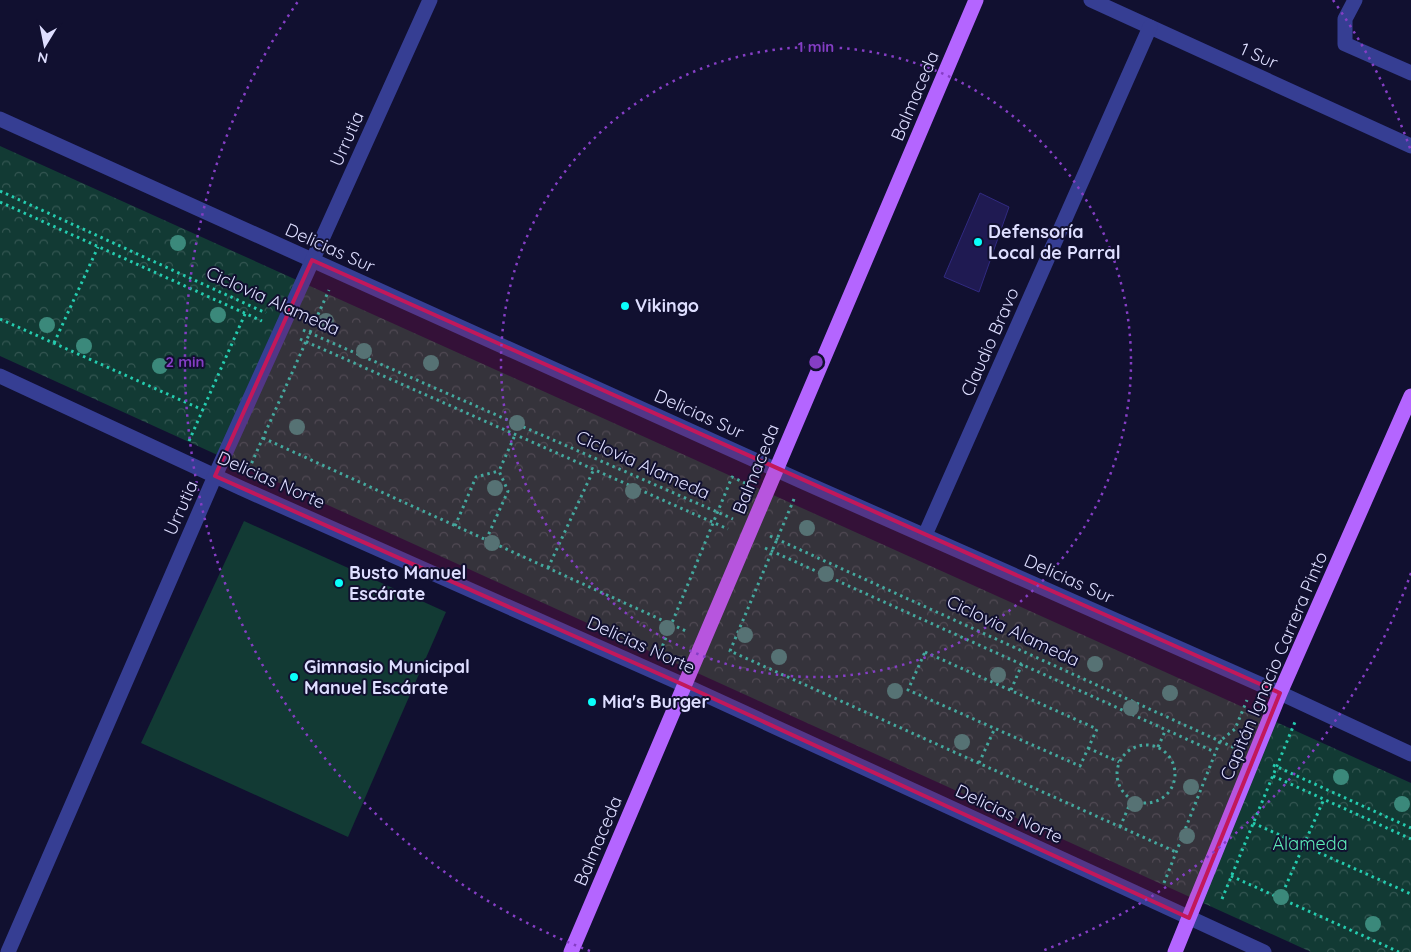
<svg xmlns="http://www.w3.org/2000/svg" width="1411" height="952" viewBox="0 0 1411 952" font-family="Quicksand,sans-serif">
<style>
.grass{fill:#123a34}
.park{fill:url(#park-crowns)}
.building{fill:#1f1a52;stroke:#312a81}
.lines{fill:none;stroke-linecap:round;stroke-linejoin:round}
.path{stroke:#25ccaf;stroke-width:3;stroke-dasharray:2.5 4;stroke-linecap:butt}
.minor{stroke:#363e93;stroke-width:15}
.major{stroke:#b465ff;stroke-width:15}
.tree{fill:#3b897b}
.marked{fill:#c2185b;fill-opacity:0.2;stroke:#c2185b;stroke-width:4;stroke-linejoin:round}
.ring{fill:none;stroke:#853ec5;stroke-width:2.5;stroke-dasharray:2.5 5}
.poi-dot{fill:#0afffb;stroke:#111030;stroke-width:2}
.labels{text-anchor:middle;stroke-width:4;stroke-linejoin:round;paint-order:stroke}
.street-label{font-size:18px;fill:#dedeff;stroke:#111030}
.poi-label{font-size:18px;font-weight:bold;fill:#dedeff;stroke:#111030;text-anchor:start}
.park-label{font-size:18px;fill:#5decb8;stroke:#111030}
.centre{fill:#853ec5;stroke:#111030;stroke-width:2.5}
.ring-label{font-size:15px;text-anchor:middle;font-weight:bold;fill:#853ec5;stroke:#111030;stroke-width:4;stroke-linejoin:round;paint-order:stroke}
</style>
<defs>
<pattern id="park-crowns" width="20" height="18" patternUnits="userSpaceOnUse" patternTransform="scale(1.25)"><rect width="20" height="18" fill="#123a34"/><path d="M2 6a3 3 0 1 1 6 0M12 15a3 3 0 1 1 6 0" fill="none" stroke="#345652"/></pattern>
</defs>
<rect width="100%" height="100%" fill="#111030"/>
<polygon class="grass" points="244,521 446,612 348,837 141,743"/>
<polygon class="park" points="0,146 1411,783 1411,952 1311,952 0,356"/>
<polygon class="building" points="980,193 1009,207 979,292 944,277"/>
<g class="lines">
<g class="path">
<polyline points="0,191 266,313"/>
<polyline points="0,202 262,321"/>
<polyline points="0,319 203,410"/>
<polyline points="303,330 733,519"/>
<polyline points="300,339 728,529"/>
<polyline points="54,343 98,247"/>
<polyline points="263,438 686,631"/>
<polyline points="189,441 245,314"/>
<polyline points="249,469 329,290"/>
<polyline points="794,499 730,651 1176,852"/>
<polyline points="455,526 476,477 499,471"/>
<polyline points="770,536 1235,748"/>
<polyline points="486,540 508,491 499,471 515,435"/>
<polyline points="765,548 1215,752"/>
<polyline points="548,568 594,469"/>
<polyline points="660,652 732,477 747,484"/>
<polygon points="925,652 1097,729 1080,766 908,690"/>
<polyline points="1011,690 1022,664"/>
<circle cx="1146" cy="774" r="29"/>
<polyline points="1158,747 1166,729"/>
<polyline points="1088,748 1119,762"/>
<polyline points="979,763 995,728"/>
<polyline points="1273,765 1411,828"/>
<polyline points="1273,776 1411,839"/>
<polyline points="1253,823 1411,894"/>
<polyline points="1120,827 1132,799"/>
<polyline points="1231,876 1399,952"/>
<polyline points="1164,883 1220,741 1235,729 1247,700"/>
<polyline points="1222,899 1295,722"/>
<polyline points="1280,899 1324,799"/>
</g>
<g class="minor">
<polyline points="1091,0 1411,146"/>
<polyline points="1355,0 1345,19 1345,44 1411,73"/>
<polyline points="0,119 801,481 1280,693 1411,754"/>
<polyline points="0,376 241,488 684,685 1264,952"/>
<polyline points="925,535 1150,27"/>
<polyline points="8,952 215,476 430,0"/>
</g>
<g class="major">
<polyline points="571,952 976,0"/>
<polyline points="1175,952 1280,693 1411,396"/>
</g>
</g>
<g class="tree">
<circle cx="178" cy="243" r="8"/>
<circle cx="218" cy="315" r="8"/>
<circle cx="326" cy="321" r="8"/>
<circle cx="47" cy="325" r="8"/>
<circle cx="84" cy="346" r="8"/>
<circle cx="364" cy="351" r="8"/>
<circle cx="431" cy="363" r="8"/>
<circle cx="160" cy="366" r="8"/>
<circle cx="517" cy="423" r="8"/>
<circle cx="297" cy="427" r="8"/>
<circle cx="495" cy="488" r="8"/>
<circle cx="633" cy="491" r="8"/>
<circle cx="807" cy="528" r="8"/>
<circle cx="492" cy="543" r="8"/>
<circle cx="826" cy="574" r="8"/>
<circle cx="667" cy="628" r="8"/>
<circle cx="745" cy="635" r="8"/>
<circle cx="779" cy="657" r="8"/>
<circle cx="1095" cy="664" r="8"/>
<circle cx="998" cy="675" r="8"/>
<circle cx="895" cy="691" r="8"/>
<circle cx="1170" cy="693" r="8"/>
<circle cx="1131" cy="708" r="8"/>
<circle cx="962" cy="742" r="8"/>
<circle cx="1341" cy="777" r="8"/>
<circle cx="1191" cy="787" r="8"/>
<circle cx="1135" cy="804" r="8"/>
<circle cx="1402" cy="804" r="8"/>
<circle cx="1187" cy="836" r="8"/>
<circle cx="1281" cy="897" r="8"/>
<circle cx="1373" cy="924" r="8"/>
</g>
<path class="marked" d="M312,260L1280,693L1189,918L684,685L215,476Z"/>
<g class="ring">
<circle cx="816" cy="362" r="315"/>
<path d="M1411 573A631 631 0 0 1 1042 951M590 951A631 631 0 0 1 299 0M1333 0A631 631 0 0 1 1411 151"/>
</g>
<g class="poi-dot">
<circle cx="978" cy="242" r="5"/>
<circle cx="625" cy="306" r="5"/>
<circle cx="339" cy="583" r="5"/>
<circle cx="294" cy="677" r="5"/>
<circle cx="592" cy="702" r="5"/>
</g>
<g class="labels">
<g class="street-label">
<text transform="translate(1259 56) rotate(24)" y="6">1 Sur</text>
<text transform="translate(915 96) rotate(-67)" y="6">Balmaceda</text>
<text transform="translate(347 139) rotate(-66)" y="6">Urrutia</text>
<text transform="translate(330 248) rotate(24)" y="6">Delicias Sur</text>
<text transform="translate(273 301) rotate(24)" y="6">Ciclovia Alameda</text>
<text transform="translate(990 342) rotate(-66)" y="6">Claudio Bravo</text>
<text transform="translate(699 414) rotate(24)" y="6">Delicias Sur</text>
<text transform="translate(643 465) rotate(24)" y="6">Ciclovia Alameda</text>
<text transform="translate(756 469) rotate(-68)" y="6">Balmaceda</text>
<text transform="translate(271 480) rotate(24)" y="6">Delicias Norte</text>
<text transform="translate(181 508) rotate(-66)" y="6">Urrutia</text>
<text transform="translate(1069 579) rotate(24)" y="6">Delicias Sur</text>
<text transform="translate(1013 631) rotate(25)" y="6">Ciclovia Alameda</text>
<text transform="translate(641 645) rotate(24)" y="6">Delicias Norte</text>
<text transform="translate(1274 666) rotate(-67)" y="6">Capitán Ignacio Carrera Pinto</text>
<text transform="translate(1009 814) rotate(25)" y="6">Delicias Norte</text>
<text transform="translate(598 841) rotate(-67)" y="6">Balmaceda</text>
</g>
<g class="poi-label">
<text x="988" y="238">Defensoría<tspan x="988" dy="21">Local de Parral</tspan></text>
<text x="635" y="312">Vikingo</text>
<text x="349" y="579">Busto Manuel<tspan x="349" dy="21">Escárate</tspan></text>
<text x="304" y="673">Gimnasio Municipal<tspan x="304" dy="21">Manuel Escárate</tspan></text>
<text x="602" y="708">Mia's Burger</text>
</g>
<g class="park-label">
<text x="1310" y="850">Alameda</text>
</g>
</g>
<circle cx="816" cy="362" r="8" class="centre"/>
<g class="ring-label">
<text x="816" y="52">1 min</text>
<text x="185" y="367">2 min</text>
</g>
<g transform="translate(45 45) rotate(190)" stroke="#111030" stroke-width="4" paint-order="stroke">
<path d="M0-4L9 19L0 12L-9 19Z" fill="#dedeff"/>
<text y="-8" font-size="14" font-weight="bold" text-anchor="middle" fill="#dedeff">N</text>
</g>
</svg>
